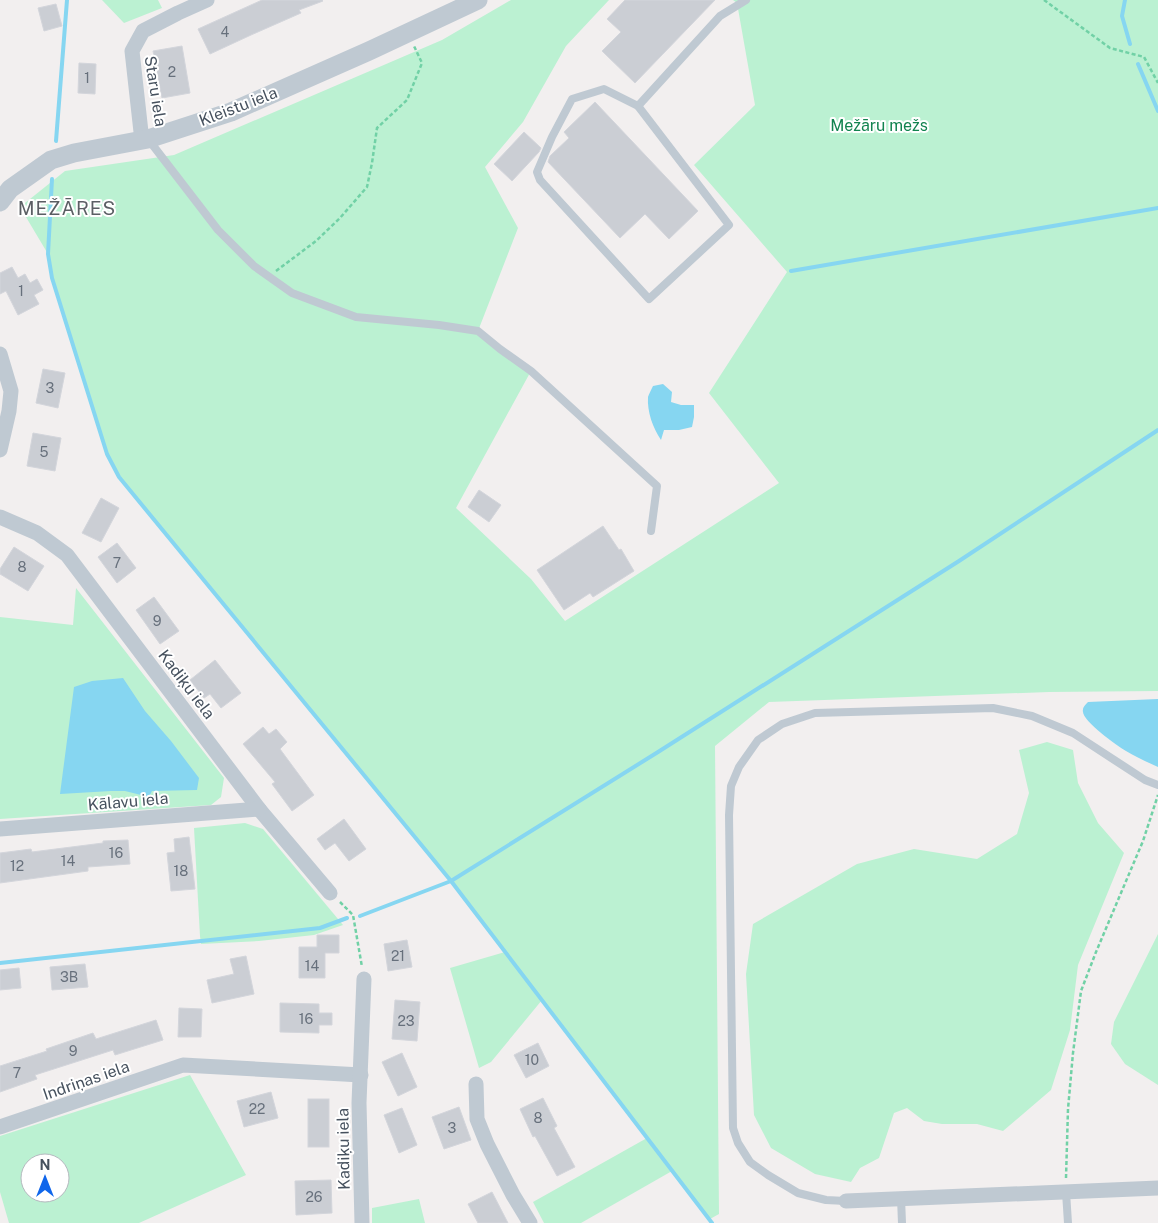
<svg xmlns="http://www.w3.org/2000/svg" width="1158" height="1223" viewBox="0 0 1158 1223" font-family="'Public Sans',sans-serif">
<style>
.green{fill:#bbf1d2;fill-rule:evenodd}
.water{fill:#86d6f1}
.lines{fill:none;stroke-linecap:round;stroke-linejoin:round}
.stream{stroke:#86d6f1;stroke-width:4}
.building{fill:#cbced4;stroke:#d3d5db}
.path{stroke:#71d1a6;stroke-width:2.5;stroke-dasharray:4 2.5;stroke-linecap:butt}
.service{stroke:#bfc9d2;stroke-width:8}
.minor{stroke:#bfc9d2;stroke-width:15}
.tertiary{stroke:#bfc9d2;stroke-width:19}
.labels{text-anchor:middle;stroke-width:4;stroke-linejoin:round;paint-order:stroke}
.number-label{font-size:14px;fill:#67707c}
.street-label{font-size:16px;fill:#46515e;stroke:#fff}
.park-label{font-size:16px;fill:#12834f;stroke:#fff}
.quarter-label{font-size:19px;letter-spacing:1px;fill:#5b5f64;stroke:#fff}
</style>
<rect width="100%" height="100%" fill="#f2efef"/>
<g class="green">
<polygon points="102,0 158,0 162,8 124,23"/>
<polygon points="511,0 609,0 566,46 523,122 485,167 518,228 478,331 531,371 456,508 531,579 565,621 779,483 709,393 787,272 694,165 755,105 737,3 733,0 1158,0 1158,691 1049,692 769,702 715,746 719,1214 710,1219 672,1171 581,1223 544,1223 533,1202 647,1138 542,1000 491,1062 479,1068 450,968 505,952 451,881 119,477 107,454 52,278 48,254 20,207 65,171 174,155 442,40"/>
<polygon points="76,588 224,778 221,797 211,805 0,819 0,617 73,625"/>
<polygon points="1047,742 1073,750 1078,783 1098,823 1124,853 1078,965 1070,1030 1051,1090 1003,1131 977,1124 942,1124 924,1121 907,1108 894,1113 879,1158 860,1168 851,1182 815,1174 771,1148 754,1115 746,974 753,924 857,864 914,849 977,859 1017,834 1029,793 1019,750"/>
<polygon points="245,823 263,829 343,925 314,935 259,941 201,944 200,936 194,828"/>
<polygon points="1158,934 1158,1085 1125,1064 1111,1044 1114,1022"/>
<path d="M190,1075L246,1175L139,1223H9L0,1192V1136ZM30,1163H60V1193H30Z"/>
<polygon points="419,1199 425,1223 372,1223 372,1208"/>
</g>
<g class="water">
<path d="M663,384L672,392L671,402L681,405H694V417L692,427L679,430H664L661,440C653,428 647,412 648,397C649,394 651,390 653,386Z"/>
<polygon points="123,678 145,711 171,741 199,778 197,790 152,791 149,797 125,791 111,791 60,794 74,687 92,681"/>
<path d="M1158,699V767C1147,762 1136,757 1126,751C1117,746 1083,721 1083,712C1082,708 1085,705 1088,702Z"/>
</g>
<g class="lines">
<g class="stream">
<polyline points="1125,0 1122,16 1130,44"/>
<polyline points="1138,64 1158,111"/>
<polyline points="56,141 67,0"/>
<polyline points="52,179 48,254 52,278 107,454 119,477 451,881 712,1223"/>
<polyline points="791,271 1158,208"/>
<polyline points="360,916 451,881 658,752 959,561 1158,430"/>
<polyline points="0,963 320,928 347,918"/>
</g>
</g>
<g class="building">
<polygon points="262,0 322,0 323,1 299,10 301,13 251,35 210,54 198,29"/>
<polygon points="625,0 715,0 635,83 602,51 621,32 607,19"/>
<polygon points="56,4 62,26 44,31 38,8"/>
<polygon points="182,46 190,93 162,98 153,51"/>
<polygon points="79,63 96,64 95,94 78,93"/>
<polygon points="595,102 698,211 669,239 645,214 620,238 548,162 550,156 569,138 564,132"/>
<polygon points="524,132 541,148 539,152 512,181 494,164"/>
<polygon points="12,267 18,278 25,274 30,283 37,279 43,290 34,295 39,304 18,315 6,291 0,294 0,273"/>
<polygon points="43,369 65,373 58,408 36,403"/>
<polygon points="33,433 61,438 55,471 27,466"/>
<polygon points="479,490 501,505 489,522 468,507"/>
<polygon points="101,498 119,508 101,542 82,533"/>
<polygon points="603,526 619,550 621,549 634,571 593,597 590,593 564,610 537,570"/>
<polygon points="117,543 136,568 117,583 98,557"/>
<polygon points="14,547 44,566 28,591 0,574 0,569"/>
<polygon points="154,597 179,631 160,644 136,610"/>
<polygon points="215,660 241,693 221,708 210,694 204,698 190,680"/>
<polygon points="263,727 269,734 276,729 287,742 280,749 314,795 292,811 272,784 275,782 243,744"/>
<polygon points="344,819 366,849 349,861 335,843 325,850 317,839"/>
<polygon points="189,837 195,889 171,891 167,853 175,852 174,839"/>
<polygon points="128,840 130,864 88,867 88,871 0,883 0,853 31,849 32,852 103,843 103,841"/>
<polygon points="317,935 339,935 339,953 325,953 325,978 299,978 299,947 317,947"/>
<polygon points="407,940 412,967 388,971 384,944"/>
<polygon points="246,956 254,994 212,1003 207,980 234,974 230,959"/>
<polygon points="85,964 88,987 52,990 50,967"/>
<polygon points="19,968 21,988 0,990 0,970"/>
<polygon points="395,1000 420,1002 417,1041 392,1039"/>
<polygon points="280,1003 319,1004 319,1013 332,1013 332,1025 319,1025 319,1033 280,1032"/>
<polygon points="179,1008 202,1009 201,1037 178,1037"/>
<polygon points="156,1020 163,1040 115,1055 113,1050 35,1075 37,1079 0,1092 0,1066 47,1051 46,1049 93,1033 96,1039"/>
<polygon points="538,1043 549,1066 526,1078 514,1055"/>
<polygon points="402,1053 417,1087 398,1096 382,1062"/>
<polygon points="271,1092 278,1118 244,1127 237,1101"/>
<polygon points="543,1098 557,1126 554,1128 575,1167 557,1176 535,1136 533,1137 520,1109"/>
<rect x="308" y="1099" width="21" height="48"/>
<polygon points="459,1107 471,1140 444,1149 432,1117"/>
<polygon points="402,1108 417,1145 399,1153 384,1115"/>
<polygon points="331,1180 332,1213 296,1215 295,1181"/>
<polygon points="492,1192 508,1223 478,1223 468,1204"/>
</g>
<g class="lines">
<g class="path">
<polyline points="1044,0 1110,48 1144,57 1158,83"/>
<polyline points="276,271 316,241 340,218 367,187 372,163 377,128 407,100 422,63 414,46"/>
<polyline points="340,902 353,915 362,967"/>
<polyline points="1066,1178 1068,1109 1073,1053 1081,991 1096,952 1143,841 1158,795"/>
</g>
<g class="service">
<polygon points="604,89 638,106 729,225 649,299 540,180 537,172 552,137 572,99"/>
<polyline points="638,106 720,16 746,0"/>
<polyline points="148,139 218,230 254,266 292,293 356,317 439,325 478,331 500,349 531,371 657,486 651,531"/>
<polyline points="1066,1192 1068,1223"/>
<polyline points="901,1198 902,1223"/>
<polyline points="846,1201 826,1200 798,1193 768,1175 750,1162 738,1143 733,1128 729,815 731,786 739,767 758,740 782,724 815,713 993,708 1032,716 1073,733 1145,780 1158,785"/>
</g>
<g class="minor">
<polyline points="148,139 141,132 132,51 143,31 178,13 207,0"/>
<polyline points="0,354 11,391 9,411 0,450"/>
<polyline points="0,517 37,533 67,555 259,809 330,893"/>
<polyline points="0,829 259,809"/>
<polyline points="476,1084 477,1119 487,1144 513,1195 530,1223"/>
<polyline points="0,1127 183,1065 361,1075"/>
<polyline points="846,1201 1158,1188"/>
<polyline points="362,1223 359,1103 364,979"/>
</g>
<polyline class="tertiary" points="0,202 10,189 51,160 74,153 148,139 231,112 369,51 478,0"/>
</g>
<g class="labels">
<g class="number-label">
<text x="225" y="37">4</text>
<text x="172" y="77">2</text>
<text x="87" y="83">1</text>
<text x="21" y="296">1</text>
<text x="50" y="393">3</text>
<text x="44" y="457">5</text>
<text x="117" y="568">7</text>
<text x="22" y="572">8</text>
<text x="157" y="626">9</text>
<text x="116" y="858">16</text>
<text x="68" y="866">14</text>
<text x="17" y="871">12</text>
<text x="181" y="876">18</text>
<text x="398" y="961">21</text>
<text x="312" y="971">14</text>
<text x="69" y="982">3B</text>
<text x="306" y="1024">16</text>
<text x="406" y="1026">23</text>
<text x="73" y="1056">9</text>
<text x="532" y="1065">10</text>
<text x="17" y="1078">7</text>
<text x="257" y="1114">22</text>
<text x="538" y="1123">8</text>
<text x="452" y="1133">3</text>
<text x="314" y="1202">26</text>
</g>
<g class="street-label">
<text transform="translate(156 91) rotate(81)" y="6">Staru iela</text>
<text transform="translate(238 106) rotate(-21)" y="6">Kleistu iela</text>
<text transform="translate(187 684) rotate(53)" y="6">Kadiķu iela</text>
<text transform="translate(128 801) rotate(-5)" y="6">Kālavu iela</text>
<text transform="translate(86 1080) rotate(-19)" y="6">Indriņas iela</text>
<text transform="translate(343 1149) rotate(-91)" y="6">Kadiķu iela</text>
</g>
<g class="park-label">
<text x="879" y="131">Mežāru mežs</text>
</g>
<g class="quarter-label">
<text x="67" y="215">MEŽĀRES</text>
</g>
</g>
<g transform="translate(45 1178)"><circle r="24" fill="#ffffff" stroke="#b5b9bf"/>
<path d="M0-4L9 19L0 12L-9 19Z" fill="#1066eb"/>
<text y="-8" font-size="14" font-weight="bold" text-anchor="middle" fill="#46515e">N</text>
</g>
</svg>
